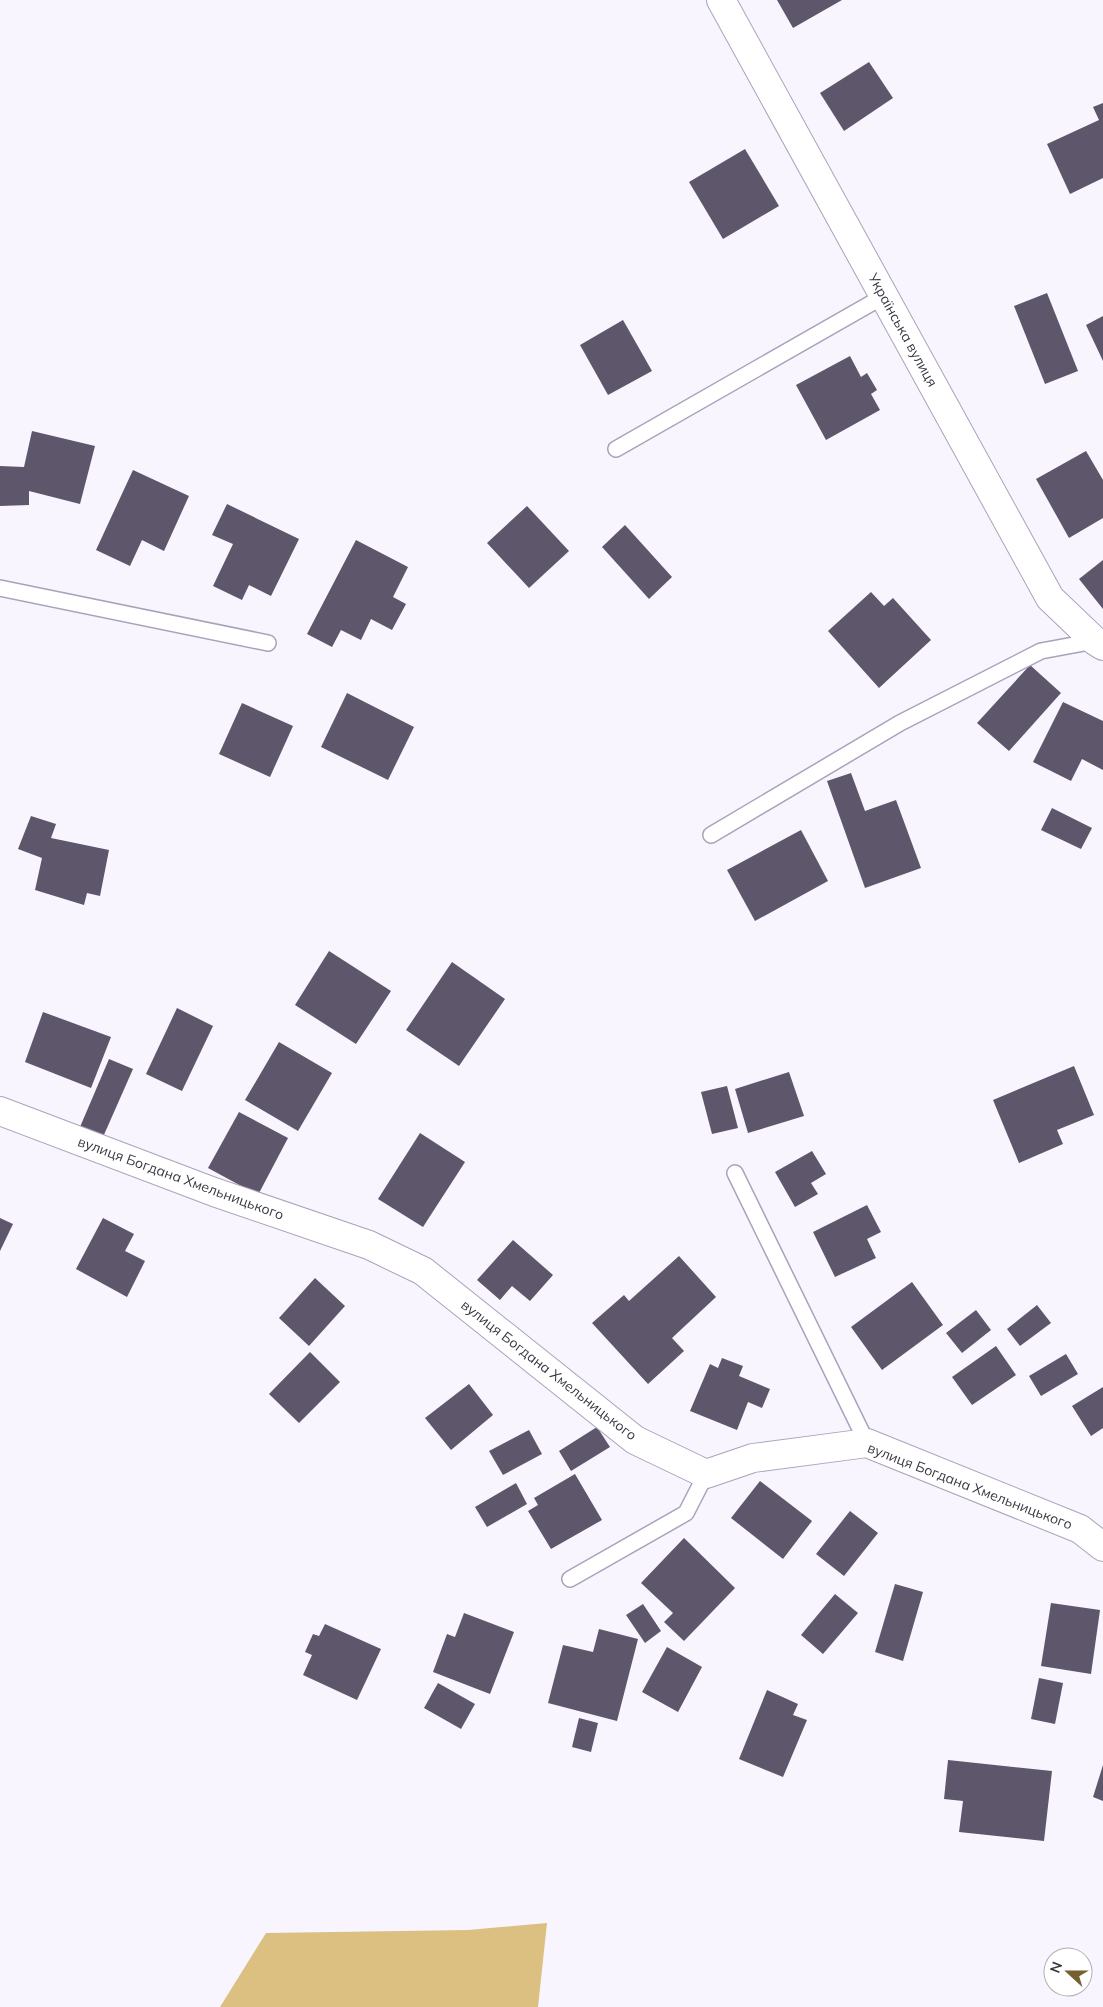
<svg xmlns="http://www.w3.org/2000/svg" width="1103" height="2007" viewBox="0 0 1103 2007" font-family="Mulish,sans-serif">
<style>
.green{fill:#dbc081}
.building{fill:#5e566b}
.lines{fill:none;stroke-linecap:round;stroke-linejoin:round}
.service-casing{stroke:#aba2ba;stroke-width:18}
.minor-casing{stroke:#aba2ba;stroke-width:30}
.service{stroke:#fff;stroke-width:15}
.minor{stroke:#fff;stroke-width:28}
.labels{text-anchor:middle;stroke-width:5;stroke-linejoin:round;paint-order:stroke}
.street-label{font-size:14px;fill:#3b3741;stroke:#fff}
</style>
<rect width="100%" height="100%" fill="#f8f5ff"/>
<polygon class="green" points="547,1923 538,2007 220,2007 266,1933 468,1930"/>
<g class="building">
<polygon points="777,0 842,0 793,28"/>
<polygon points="869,62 893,98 844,131 820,93"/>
<polygon points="1103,103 1103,178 1070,194 1047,144 1099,120 1093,107"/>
<polygon points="745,149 779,206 723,239 689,182"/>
<polygon points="1047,293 1078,371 1045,384 1014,306"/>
<polygon points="1103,316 1103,361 1086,325"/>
<polygon points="623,320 652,371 608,395 580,345"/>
<polygon points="850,356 861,377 867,373 877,390 871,394 880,410 826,440 796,385"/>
<polygon points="32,431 95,446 80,504 29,491 29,505 0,506 0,466 24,467"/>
<polygon points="1086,451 1103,480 1103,518 1069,538 1036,479"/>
<polygon points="133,470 189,496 164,551 142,540 130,566 96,550"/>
<polygon points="227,504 299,539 271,596 249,585 242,600 213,586 233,544 212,535"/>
<polygon points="527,506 569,551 529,588 487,543"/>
<polygon points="625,525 672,577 649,599 602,547"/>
<polygon points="356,540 408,567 393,597 406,604 392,630 371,619 361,640 341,630 332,647 307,634"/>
<polygon points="1103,560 1103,609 1079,579"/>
<polygon points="871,592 884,606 893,598 931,640 879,688 828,631"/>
<polygon points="1030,665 1061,693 1009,751 977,723"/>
<polygon points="347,693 414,727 388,780 321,747"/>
<polygon points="1063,702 1103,721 1103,770 1082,759 1071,781 1033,762"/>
<polygon points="242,703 293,726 270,777 219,754"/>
<polygon points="851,773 865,811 896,800 921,868 865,888 827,781"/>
<polygon points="1052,808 1092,828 1081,849 1041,830"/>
<polygon points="31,816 56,824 51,838 109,850 100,896 87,893 84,905 35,890 42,858 18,849"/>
<polygon points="801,830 828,881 755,921 727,870"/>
<polygon points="329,951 391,991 356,1044 295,1005"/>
<polygon points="452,962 505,999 459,1066 406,1030"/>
<polygon points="177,1008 213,1026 182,1091 146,1074"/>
<polygon points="43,1012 111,1037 91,1088 25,1062"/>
<polygon points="279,1042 332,1073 298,1131 245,1100"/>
<polygon points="109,1059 133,1069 103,1137 80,1127"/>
<polygon points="1074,1066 1094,1115 1057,1130 1063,1144 1019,1163 993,1100"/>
<polygon points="789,1072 804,1116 748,1133 735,1089"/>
<polygon points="727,1086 738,1128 712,1134 701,1092"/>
<polygon points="239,1112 288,1138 258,1195 208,1168"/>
<polygon points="420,1133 465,1162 423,1227 378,1199"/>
<polygon points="812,1151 826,1174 811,1183 818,1194 795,1207 775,1172"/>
<polygon points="867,1205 881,1232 867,1239 876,1258 835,1277 813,1232"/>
<polygon points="0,1218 13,1224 0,1251"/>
<polygon points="103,1218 134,1234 125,1251 145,1261 127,1297 76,1269"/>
<polygon points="513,1240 553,1275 530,1301 512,1286 500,1300 477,1280"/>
<polygon points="679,1256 716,1297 672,1338 684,1351 648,1384 592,1323 624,1295 629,1301"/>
<polygon points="315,1278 345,1306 309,1346 279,1318"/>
<polygon points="912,1282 943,1325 882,1370 851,1327"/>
<polygon points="1037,1305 1051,1323 1020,1346 1007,1329"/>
<polygon points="976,1310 991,1330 962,1353 946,1333"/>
<polygon points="996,1346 1016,1375 972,1405 952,1377"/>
<polygon points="310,1352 340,1382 299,1423 269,1394"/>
<polygon points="1066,1354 1078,1374 1041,1396 1029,1376"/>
<polygon points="722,1358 743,1366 739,1376 770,1389 762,1408 748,1402 737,1430 690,1411 710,1364 718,1368"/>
<polygon points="469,1384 493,1415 451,1450 425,1418"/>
<polygon points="1103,1387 1103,1428 1091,1436 1072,1406"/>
<polygon points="597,1427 610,1447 571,1471 559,1451"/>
<polygon points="529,1430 542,1454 503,1475 489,1451"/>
<polygon points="575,1474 602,1520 551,1549 528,1511 538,1505 534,1498"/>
<polygon points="760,1481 812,1521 783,1559 731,1518"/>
<polygon points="516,1483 527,1504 487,1527 475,1507"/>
<polygon points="850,1511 878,1533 844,1576 816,1554"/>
<polygon points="684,1538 735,1588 684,1641 664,1622 673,1613 641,1583"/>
<polygon points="895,1584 923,1592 903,1661 875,1652"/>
<polygon points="835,1594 858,1613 823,1654 801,1635"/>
<polygon points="1051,1603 1100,1610 1091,1674 1041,1666"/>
<polygon points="643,1604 661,1631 645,1643 626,1615"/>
<polygon points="464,1613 514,1632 490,1694 433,1672 447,1634 455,1637"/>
<polygon points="325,1624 381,1649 357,1700 303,1675 312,1655 305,1652 313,1634 319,1636"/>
<polygon points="599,1629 638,1639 617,1721 548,1703 563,1645 593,1652"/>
<polygon points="667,1647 702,1667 678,1712 642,1692"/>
<polygon points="1039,1678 1063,1683 1055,1724 1031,1719"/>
<polygon points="438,1683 475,1704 461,1729 424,1708"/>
<polygon points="767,1690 798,1704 793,1715 807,1720 783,1777 739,1759"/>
<polygon points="579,1718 598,1723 591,1752 572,1747"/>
<polygon points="948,1760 1052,1771 1044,1841 959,1832 963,1801 944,1799"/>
<polygon points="1103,1765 1103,1801 1093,1797"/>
</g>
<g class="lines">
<g class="service-casing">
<g id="service">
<polyline points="616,449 884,296"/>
<polyline points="0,588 268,643"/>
<polyline points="711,835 900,723 1041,651 1095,641"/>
<polyline points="735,1173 867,1443"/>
<polyline points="570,1579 686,1513 706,1474"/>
</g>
</g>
<g class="minor-casing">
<g id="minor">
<polyline points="721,0 1050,598 1095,641 1103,646"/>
<polyline points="0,1111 214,1192 369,1245 423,1271 635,1440 706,1474 753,1458 867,1443 1080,1529 1103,1547"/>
</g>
</g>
<use href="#service" class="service"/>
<use href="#minor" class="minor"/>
</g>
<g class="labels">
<g class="street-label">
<text transform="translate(903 330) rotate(61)" y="5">Українська вулиця</text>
<text transform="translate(181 1178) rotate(20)" y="5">вулиця Богдана Хмельницького</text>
<text transform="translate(549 1370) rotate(38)" y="5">вулиця Богдана Хмельницького</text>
<text transform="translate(970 1486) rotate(21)" y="5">вулиця Богдана Хмельницького</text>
</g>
</g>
<g transform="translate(1068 1972) rotate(291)"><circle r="24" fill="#ffffff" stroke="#b1afb3"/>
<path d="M0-4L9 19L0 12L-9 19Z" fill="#756130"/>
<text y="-8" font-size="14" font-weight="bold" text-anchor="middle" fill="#3b3741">N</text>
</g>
</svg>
